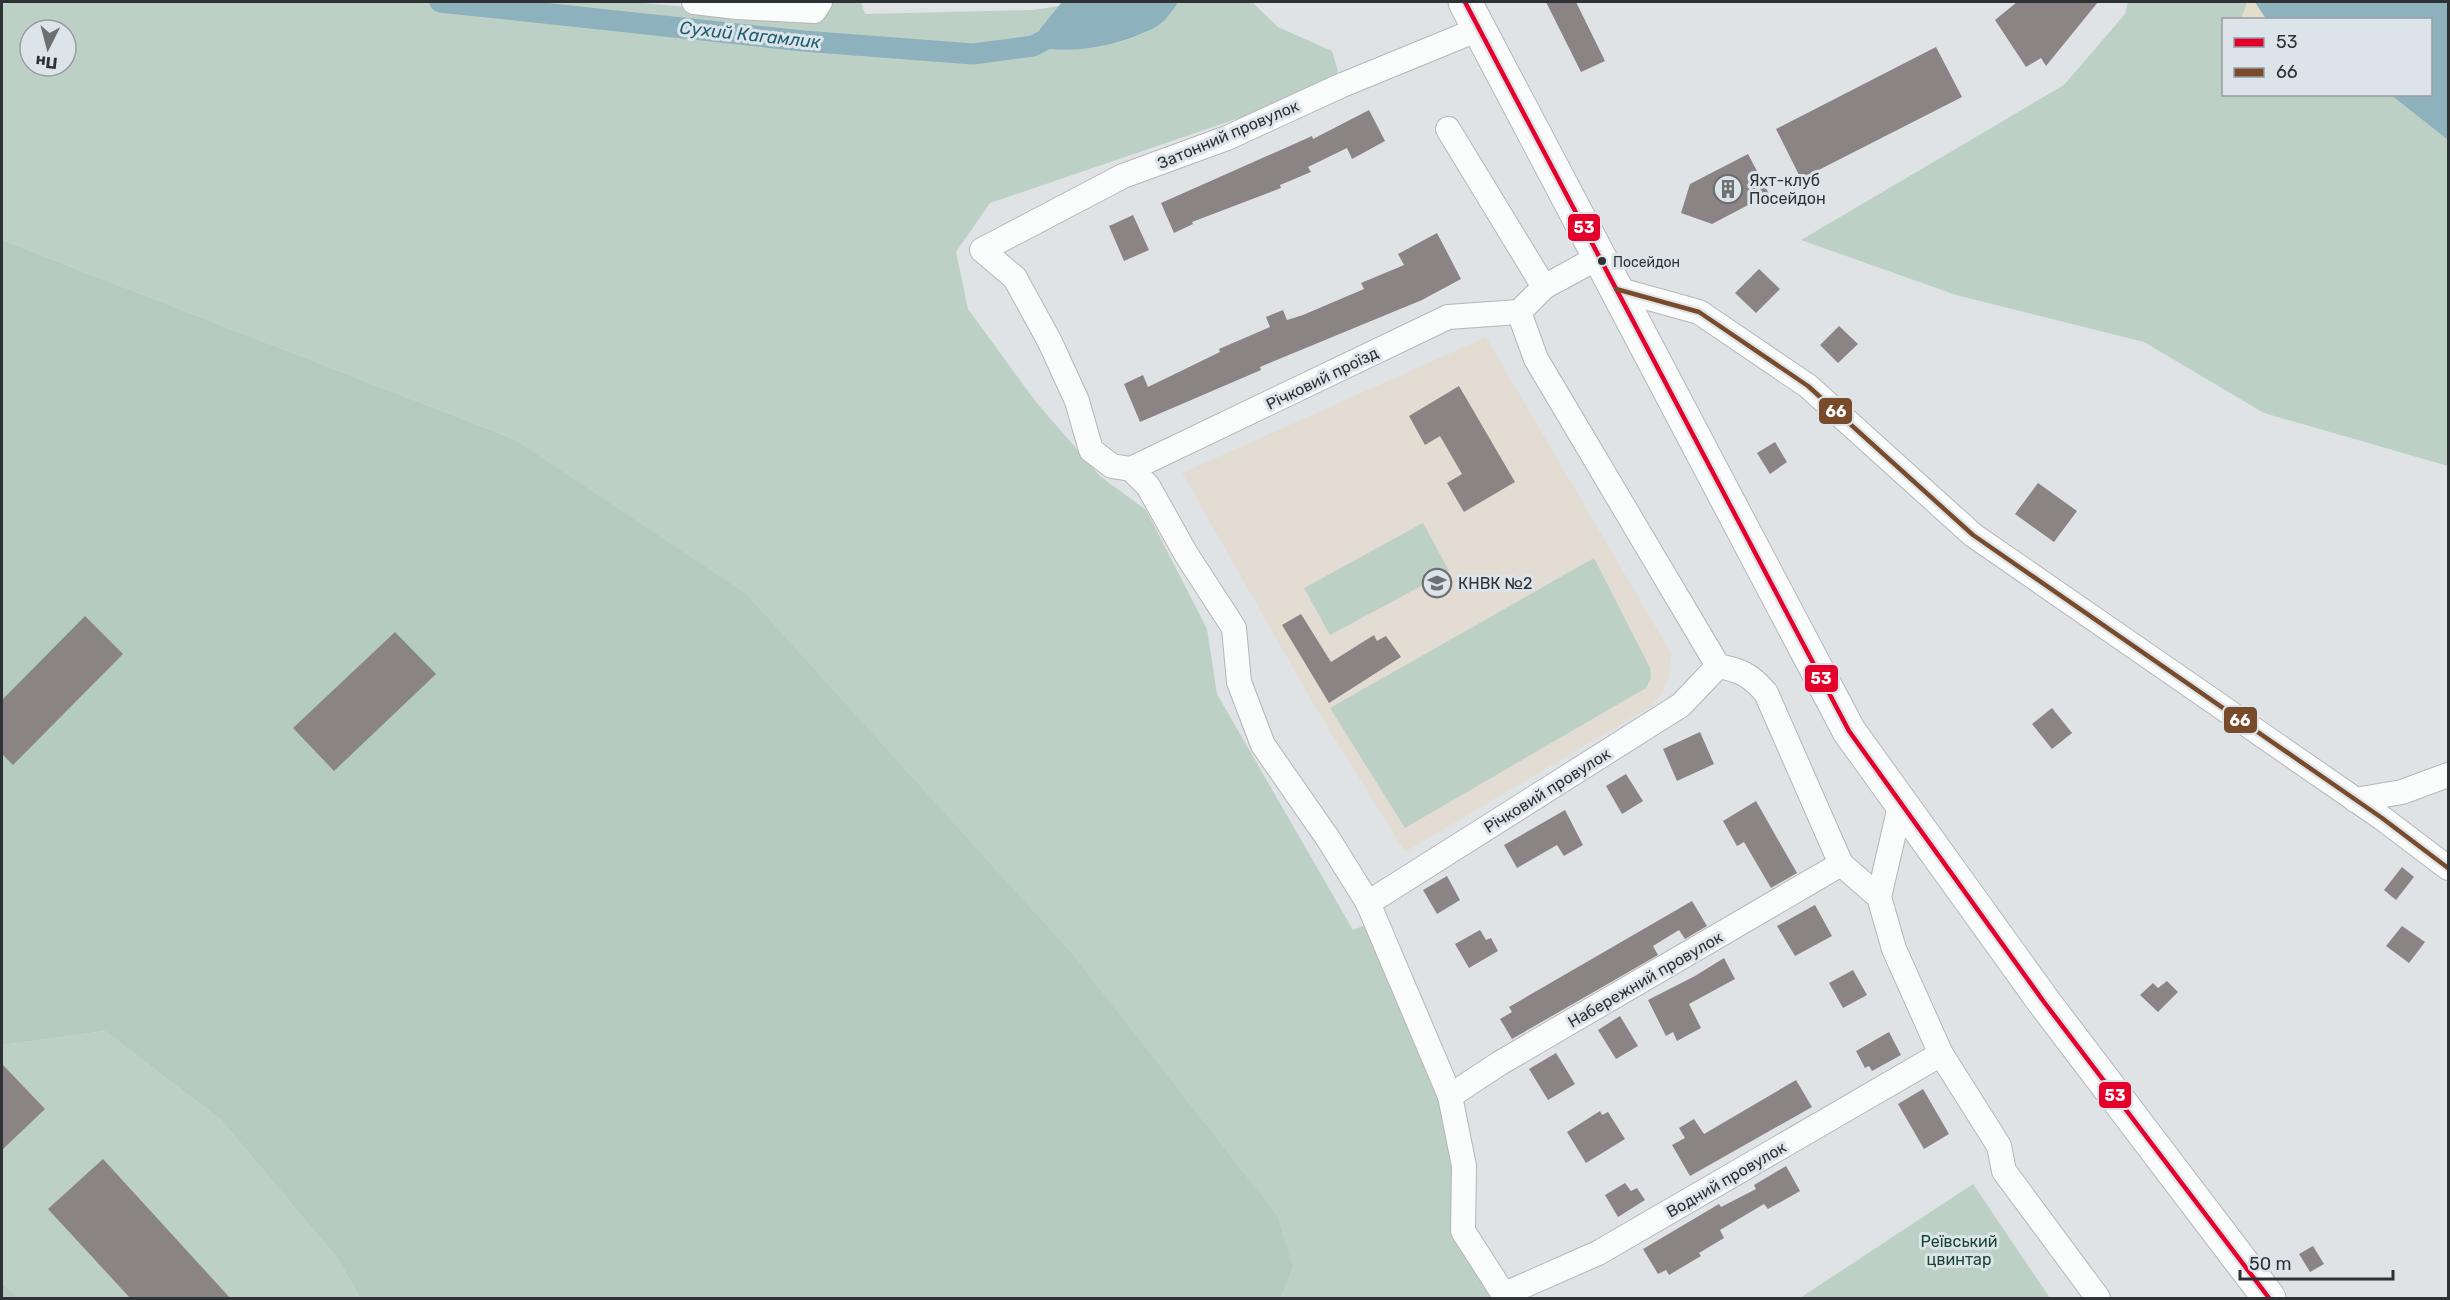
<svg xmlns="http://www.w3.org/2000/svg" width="2450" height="1300" viewBox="0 0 2450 1300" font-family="Rubik,sans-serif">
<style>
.education{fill:#e3dcd3}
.green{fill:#bcd0c5;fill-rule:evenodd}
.forest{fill:#b4ccbf}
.sand{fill:#e2deca}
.water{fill:#8db1bd}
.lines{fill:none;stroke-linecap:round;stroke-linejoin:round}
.canal{stroke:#8db1bd;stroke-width:21}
.building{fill:#8b8484}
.street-casing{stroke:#b4b6b9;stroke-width:26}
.secondary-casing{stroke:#b4b6b9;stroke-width:35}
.street{stroke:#fafbfb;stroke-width:24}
.secondary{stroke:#fafbfb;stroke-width:33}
.bus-1-casing{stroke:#dce4ea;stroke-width:9}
.bus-2-casing{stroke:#dce4ea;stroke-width:9}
.bus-1{stroke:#e4002b;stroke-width:4.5}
.bus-2{stroke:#7a4b2a;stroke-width:4.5}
.bus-dot{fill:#2f3235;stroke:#dce4ea;stroke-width:2}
.labels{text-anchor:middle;stroke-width:6;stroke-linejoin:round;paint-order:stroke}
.bus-label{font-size:14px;fill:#2f3235;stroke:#dce4ea;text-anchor:start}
.street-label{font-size:16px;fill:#2f3235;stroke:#dce4ea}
.poi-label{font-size:16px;fill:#2f3235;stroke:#dce4ea;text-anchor:start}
.park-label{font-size:16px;fill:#13472c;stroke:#dce4ea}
.water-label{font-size:18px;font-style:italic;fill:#1c5f72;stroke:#dce4ea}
.line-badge{stroke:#dce4ea;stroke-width:2}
.badge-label{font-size:16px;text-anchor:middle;font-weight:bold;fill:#fff}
</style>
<rect width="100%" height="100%" fill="#e0e3e6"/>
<polygon class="education" points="1486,337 1671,653 1669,677 1662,693 1650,707 1405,852 1317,710 1182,473"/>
<g class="green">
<path d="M2,2H632L820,19L829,2H861L865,14L1032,10L1060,6L1040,29L1039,47C1073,54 1120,46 1150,30C1160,25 1169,12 1177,4L1176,2H1252L1278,27L1332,51L1338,71L1330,87L990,203L956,252L968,309L1036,402L1101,477L1146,510L1207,629L1217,694L1353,930L1368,924L1438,1092L1458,1199L1494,1298H1281L1293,1268L514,439L2,240ZM30,30H66V66H30Z"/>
<polygon points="2128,2 2255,2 2266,19 2224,20 2224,94 2391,95 2448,140 2448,466 2264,413 2144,342 1956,295 1801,240 2064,85 2125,14"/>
<polygon points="1423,523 1449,571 1330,635 1304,588"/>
<polygon points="1594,558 1650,668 1651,678 1646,688 1405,828 1330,708"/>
<polygon points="105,1031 221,1120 338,1259 360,1298 19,1298 2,1283 2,1045"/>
<polygon points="1973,1184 2050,1298 1800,1298"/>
</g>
<g class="forest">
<polygon points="2,240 514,439 745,593 1072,954 1277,1216 1293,1268 1281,1298 360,1298 338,1259 221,1120 105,1031 2,1045"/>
<polygon points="2,1283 19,1298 2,1298"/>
</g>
<polygon class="sand" points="2247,2 2255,2 2266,19 2241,19"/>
<g class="water">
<path d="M1062,2H1176L1177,4C1170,14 1162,25 1150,30C1119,45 1074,55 1039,47L1035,43L1040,29Z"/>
<polygon points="2255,2 2448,2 2448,140 2391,95 2430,94 2430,20 2266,19"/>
</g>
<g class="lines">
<polyline class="canal" points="440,2 803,41 973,54 1033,46 1058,33"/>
</g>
<g class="building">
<polygon points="1546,2 1576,2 1605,61 1581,72"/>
<polygon points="2017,2 2098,2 2046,66 2041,58 2026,67 1995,20"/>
<polygon points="1936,47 1962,97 1801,179 1776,129"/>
<polygon points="1369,110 1385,141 1352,159 1347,148 1308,167 1311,172 1280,185 1281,188 1192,222 1193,224 1174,233 1161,203 1312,136 1313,139"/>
<polygon points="1748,154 1769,194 1712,224 1681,213 1690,184"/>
<polygon points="1133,215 1149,250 1124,261 1109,226"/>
<polygon points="1437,233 1461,279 1422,300 1260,367 1261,370 1140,422 1124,384 1143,375 1148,387 1220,352 1219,349 1270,327 1266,317 1283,310 1287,320 1303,315 1364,289 1361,283 1404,265 1398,254"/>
<polygon points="1759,269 1780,289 1756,313 1735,293"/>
<polygon points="1839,326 1858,344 1838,363 1820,345"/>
<polygon points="1459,386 1515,482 1464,512 1447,483 1462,474 1440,436 1425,445 1409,416"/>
<polygon points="1775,442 1787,462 1770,474 1757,453"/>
<polygon points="2038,483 2077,511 2054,542 2015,514"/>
<polygon points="1301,614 1331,662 1374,635 1377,641 1386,636 1401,657 1329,703 1282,625"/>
<polygon points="85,616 123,654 13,765 2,754 2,700"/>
<polygon points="395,632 436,674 334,771 293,728"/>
<polygon points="2052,708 2072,733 2052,749 2032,724"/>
<polygon points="1700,732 1714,764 1677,781 1663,749"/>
<polygon points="1626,774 1643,801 1622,814 1606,786"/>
<polygon points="1756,801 1797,873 1771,888 1744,842 1737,846 1723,821"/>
<polygon points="1565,810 1583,845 1564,856 1557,845 1517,868 1504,845"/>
<polygon points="2402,867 2414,877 2396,900 2384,890"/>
<polygon points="1447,876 1460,900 1437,914 1423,890"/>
<polygon points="1692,901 1707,926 1685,939 1679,930 1653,946 1658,955 1512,1039 1500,1019 1512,1012 1509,1007"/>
<polygon points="1815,905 1832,936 1795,956 1777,926"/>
<polygon points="2402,926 2425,942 2409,963 2386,946"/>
<polygon points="1480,930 1486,940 1491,938 1498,951 1469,968 1455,944"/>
<polygon points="1724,958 1735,979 1689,1004 1701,1028 1677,1041 1673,1032 1666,1036 1648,1000 1695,976"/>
<polygon points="1853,970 1867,995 1843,1008 1829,983"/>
<polygon points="2167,981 2178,992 2158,1012 2140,995 2153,983 2158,988"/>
<polygon points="1620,1016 1638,1046 1616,1059 1598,1030"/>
<polygon points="1889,1032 1901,1055 1872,1071 1869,1066 1865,1068 1856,1051"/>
<polygon points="1556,1053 1575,1084 1548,1100 1529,1069"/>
<polygon points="2,1064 45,1109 2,1150"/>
<polygon points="1796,1080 1812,1107 1690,1176 1672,1145 1685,1138 1679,1128 1694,1119 1704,1134"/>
<polygon points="1923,1089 1949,1134 1924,1149 1898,1104"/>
<polygon points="1600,1111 1602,1115 1608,1112 1625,1139 1586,1163 1567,1132"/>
<polygon points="103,1159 231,1299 131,1299 48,1209"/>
<polygon points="1786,1166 1800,1191 1768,1209 1764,1204 1720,1230 1724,1238 1699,1253 1701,1256 1669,1275 1666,1270 1658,1274 1643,1249 1719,1204 1721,1207 1756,1189 1754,1185"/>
<polygon points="1625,1183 1631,1191 1637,1188 1645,1200 1618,1217 1605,1195"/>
<polygon points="2313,1246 2324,1264 2310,1272 2299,1254"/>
</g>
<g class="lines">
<g class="street-casing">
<g id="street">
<polyline points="694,2 737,7 814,11 820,2"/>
<polyline points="1479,29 1340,86 1227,138 1123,176 982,250 1015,278 1050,342 1077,401 1091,450 1112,466 1131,469 1148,486 1186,554 1234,628 1239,682 1263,745 1329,840 1368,903 1450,1096 1464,1166 1463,1231 1506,1298"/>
<path d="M1448,129L1544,287L1519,312L1536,359L1718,666C1740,670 1751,675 1766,693L1841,864L1879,897L1894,949L1941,1054L1999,1146L2004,1171L2098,1298"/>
<polyline points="1544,287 1599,257"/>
<polyline points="1616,289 1699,312 1808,386 1973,535 2382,818 2448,868"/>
<polyline points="1131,469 1448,317 1519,312"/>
<polyline points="2355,800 2402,792 2448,775"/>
<polyline points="1879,897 1901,802"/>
<polyline points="1368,903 1681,705 1718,666"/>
<polyline points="1450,1096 1500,1063 1841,864"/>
<polyline points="1505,1294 1598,1253 1941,1054"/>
</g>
</g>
<g class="secondary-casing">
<polyline id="secondary" points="1465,2 1849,731 2044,1002 2269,1298"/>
</g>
<use href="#street" class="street"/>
<use href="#secondary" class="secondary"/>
<g class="bus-1-casing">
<polyline id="bus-1" points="1465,2 1849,731 2044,1002 2269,1298"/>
</g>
<g class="bus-2-casing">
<polyline id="bus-2" points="1616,289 1699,312 1808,386 1973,535 2382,818 2448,868"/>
</g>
<use href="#bus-1" class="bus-1"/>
<use href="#bus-2" class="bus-2"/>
</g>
<defs>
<g id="building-ring" transform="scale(1.5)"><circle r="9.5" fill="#dce4ea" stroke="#6d7073" stroke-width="1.5"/><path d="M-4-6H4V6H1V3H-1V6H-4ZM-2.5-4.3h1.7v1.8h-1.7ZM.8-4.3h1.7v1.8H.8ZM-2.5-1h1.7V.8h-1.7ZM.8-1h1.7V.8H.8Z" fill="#6d7073"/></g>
<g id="school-ring" transform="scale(1.5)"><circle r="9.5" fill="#dce4ea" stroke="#6d7073" stroke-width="1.5"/><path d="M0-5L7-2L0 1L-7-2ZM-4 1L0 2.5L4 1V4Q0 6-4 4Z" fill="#6d7073"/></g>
</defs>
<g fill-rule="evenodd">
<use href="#building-ring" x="1728" y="189"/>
<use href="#school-ring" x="1437" y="583"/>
</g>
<circle class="bus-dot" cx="1602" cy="261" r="5"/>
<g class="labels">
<g class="bus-label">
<text x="1613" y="267">Посейдон</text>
</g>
<g class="street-label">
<text transform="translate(1228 134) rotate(-23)" y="6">Затонний провулок</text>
<text transform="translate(1322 378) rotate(-26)" y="6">Річковий проїзд</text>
<text transform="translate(1547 790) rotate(-32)" y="6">Річковий провулок</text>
<text transform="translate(1645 979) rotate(-30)" y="6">Набережний провулок</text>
<text transform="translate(1726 1179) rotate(-30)" y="6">Водний провулок</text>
</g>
<g class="poi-label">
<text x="1749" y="186">Яхт-клуб<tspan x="1749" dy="18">Посейдон</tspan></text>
<text x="1458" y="589">КНВК №2</text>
</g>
<g class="park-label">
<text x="1959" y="1247">Реївський<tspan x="1959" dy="18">цвинтар</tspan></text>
</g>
<g class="water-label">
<text transform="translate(750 35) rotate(6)" y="6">Сухий Кагамлик</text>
</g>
</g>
<g class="line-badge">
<rect x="1567" y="213" width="34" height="29" rx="6" fill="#e4002b"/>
<rect x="1818" y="397" width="35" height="28" rx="6" fill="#7a4b2a"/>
<rect x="1804" y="664" width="35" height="29" rx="6" fill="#e4002b"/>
<rect x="2223" y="706" width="35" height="28" rx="6" fill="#7a4b2a"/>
<rect x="2098" y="1081" width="34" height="28" rx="6" fill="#e4002b"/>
</g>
<g class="badge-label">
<text x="1584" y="233">53</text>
<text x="1836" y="417">66</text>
<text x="1821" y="684">53</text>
<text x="2240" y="726">66</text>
<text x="2115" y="1101">53</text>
</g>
<rect width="2450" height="1300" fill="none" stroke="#2f3235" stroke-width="6"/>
<rect x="2222" y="18" width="210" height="78" fill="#dce4ea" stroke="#979da2" stroke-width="1.5"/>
<rect x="2234" y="38" width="30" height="9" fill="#e4002b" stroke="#979da2" stroke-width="1.5"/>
<text x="2276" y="48" font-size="18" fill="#2f3235">53</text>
<rect x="2234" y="68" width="30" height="9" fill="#7a4b2a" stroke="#979da2" stroke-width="1.5"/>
<text x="2276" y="78" font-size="18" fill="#2f3235">66</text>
<g transform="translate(48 48) rotate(186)"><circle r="28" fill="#dce4ea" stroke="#979da2" stroke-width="1.5"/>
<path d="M0-4.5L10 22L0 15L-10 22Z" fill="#6d7073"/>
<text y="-9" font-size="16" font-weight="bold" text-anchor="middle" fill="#2f3235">Пн</text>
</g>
<path d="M2240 1270v9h153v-9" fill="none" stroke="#2f3235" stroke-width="3"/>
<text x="2249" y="1270" font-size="18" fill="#2f3235" stroke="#dce4ea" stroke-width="4.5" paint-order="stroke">50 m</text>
</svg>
